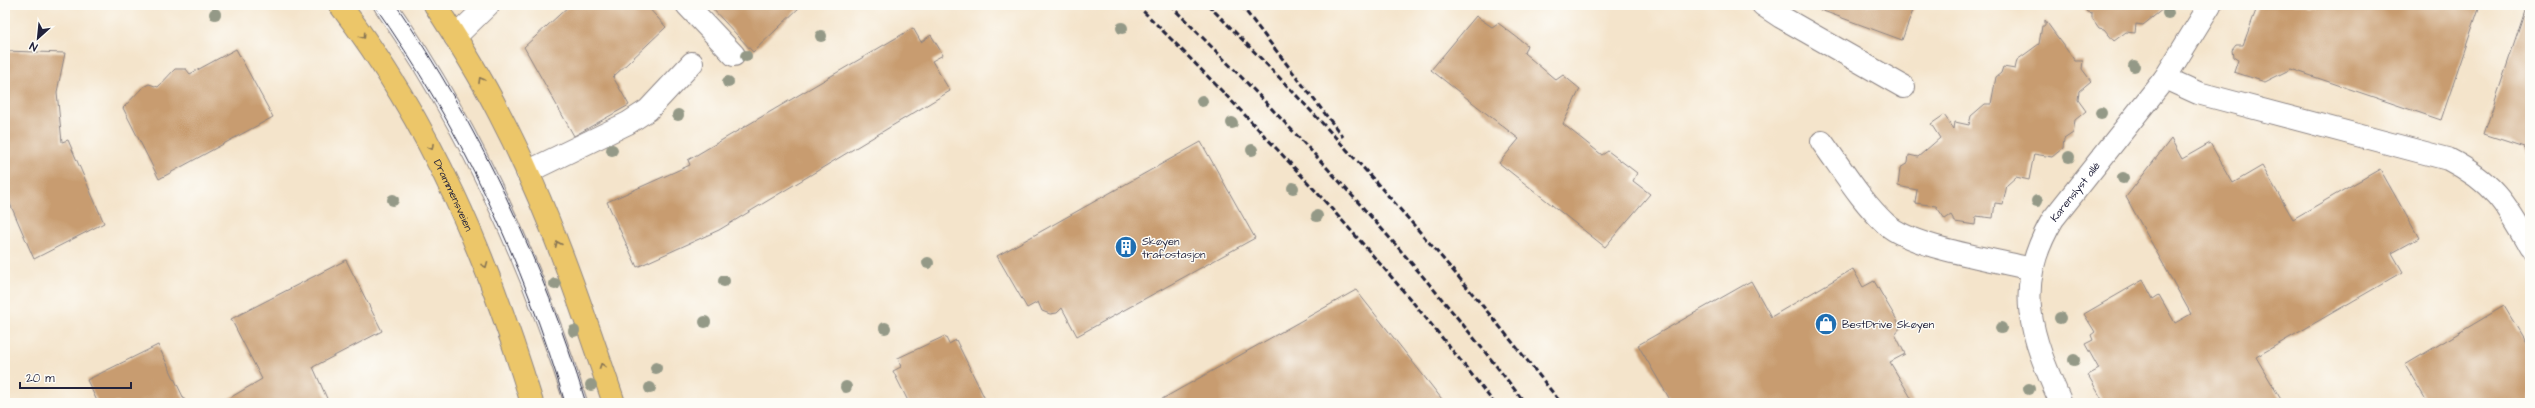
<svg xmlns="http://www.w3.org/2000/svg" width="2535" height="408" viewBox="0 0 2535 408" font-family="'Architects Daughter',sans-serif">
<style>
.building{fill:#c89c70}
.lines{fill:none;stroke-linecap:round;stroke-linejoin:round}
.minor-casing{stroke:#8b8383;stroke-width:24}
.major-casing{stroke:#8b8383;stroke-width:24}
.minor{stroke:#fff;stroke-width:22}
.major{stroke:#ecc669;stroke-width:22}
.tram{stroke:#22223b;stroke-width:1}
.rail{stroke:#22223b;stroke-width:3;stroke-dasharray:6 3;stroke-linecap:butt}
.tree{fill:#949987}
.oneway{stroke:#877452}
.labels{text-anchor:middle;stroke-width:3;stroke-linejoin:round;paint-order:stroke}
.street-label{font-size:11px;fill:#22223b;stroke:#fdfcf7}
.poi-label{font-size:11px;fill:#22223b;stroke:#fdfcf7;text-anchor:start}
</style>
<rect width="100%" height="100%" fill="#fdfcf7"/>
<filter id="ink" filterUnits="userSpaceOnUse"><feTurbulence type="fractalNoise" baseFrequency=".025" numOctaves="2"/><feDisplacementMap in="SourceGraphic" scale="8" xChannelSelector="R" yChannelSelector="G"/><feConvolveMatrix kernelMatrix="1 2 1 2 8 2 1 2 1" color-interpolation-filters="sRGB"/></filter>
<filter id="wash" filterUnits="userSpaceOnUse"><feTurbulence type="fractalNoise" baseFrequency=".012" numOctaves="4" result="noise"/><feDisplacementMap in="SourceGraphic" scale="16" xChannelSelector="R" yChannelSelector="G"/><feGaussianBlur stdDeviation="0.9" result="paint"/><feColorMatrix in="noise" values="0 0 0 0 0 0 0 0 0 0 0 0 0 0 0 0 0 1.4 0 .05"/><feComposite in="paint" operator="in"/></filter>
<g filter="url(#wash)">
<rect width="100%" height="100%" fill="#f4e4cb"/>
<g id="blocks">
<g class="building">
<polygon points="570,5 646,5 666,27 613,77 629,105 574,136 524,47"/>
<polygon points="709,5 802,5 753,52"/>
<polygon points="1807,5 1915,5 1902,40"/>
<polygon points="2082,5 2168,5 2143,25 2136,24 2135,33 2126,32 2114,41 2104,29 2099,28 2092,18 2092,13 2087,12"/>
<polygon points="2258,5 2480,5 2441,120 2291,69 2265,82 2234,72 2238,60 2233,57 2232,50 2236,45 2243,45"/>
<polygon points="2527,5 2530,5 2530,159 2524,147 2484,134"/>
<polygon points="1476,16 1492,27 1498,23 1527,45 1524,53 1556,80 1563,75 1580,89 1563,124 1602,155 1608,151 1637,173 1633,181 1650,194 1605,247 1499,163 1519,139 1431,70"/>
<polygon points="2045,20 2075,61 2083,61 2082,69 2091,81 2079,91 2078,100 2086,111 2075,120 2073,133 2064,139 2063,148 2052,157 2034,154 2029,180 2016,177 2007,185 2003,204 1995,203 1993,218 1976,216 1975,225 1955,222 1951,215 1945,219 1936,206 1915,203 1917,190 1898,186 1900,168 1908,163 1909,155 1918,157 1940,138 1931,124 1944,115 1954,129 1955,122 1969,125 1971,116 1985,104 1991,104 1996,77 2001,73 2003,67 2015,69 2017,60 2039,44 2042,26 2045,26"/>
<polygon points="913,28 921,42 931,35 943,55 932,61 950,91 719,230 637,267 607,202 690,165 688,160"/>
<polygon points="236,49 273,117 159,179 123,108 143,87 149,84 158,87 175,69 186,69 190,74"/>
<polygon points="5,51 65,53 57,92 62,142 68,140 104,223 34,259 5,192"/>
<polygon points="2171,139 2182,159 2210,143 2233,183 2262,166 2293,219 2380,169 2419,238 2392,253 2403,272 2256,357 2283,403 2104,403 2088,375 2099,369 2085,344 2093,340 2091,335 2095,332 2084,314 2143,280 2153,299 2159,295 2175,323 2191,314 2126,197"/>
<polygon points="1201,142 1255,238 1077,336 1062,308 1057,313 1050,314 1042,311 1038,302 1027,308 997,256"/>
<polygon points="346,260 382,331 313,367 329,403 221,403 262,379 231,319"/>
<polygon points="1853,269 1863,287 1874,281 1901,327 1895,334 1905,354 1890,362 1914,403 1672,403 1638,345 1751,281 1771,317"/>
<polygon points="1356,290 1445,403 1155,403"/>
<polygon points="2504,306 2530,349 2530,403 2428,403 2405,365"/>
<polygon points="945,336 949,344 956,340 987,403 909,403 893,371 901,367 898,358"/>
<polygon points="158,345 186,403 98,403 87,380"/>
</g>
</g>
</g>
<g filter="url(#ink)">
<use href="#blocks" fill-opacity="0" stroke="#8b8383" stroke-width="1"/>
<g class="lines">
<g class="minor-casing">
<g id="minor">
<path d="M385,5C470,127 531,262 576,403"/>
<polyline points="687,5 734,55"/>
<polyline points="1763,5 1781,17 1904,87"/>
<polyline points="455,37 488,5"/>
<path d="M2165,78L2198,93L2448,159C2493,182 2506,203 2530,246"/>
<path d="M1822,142C1842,169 1861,201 1886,224C1913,248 1993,259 2031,269"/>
<polyline points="527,172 628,123 648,110 692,63"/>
<path id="s1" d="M2061,403C2031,335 2012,288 2053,219L2165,78L2210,5"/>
</g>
</g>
<g class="major-casing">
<g id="major">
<path id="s2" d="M340,5C431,123 489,261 532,403"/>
<path d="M435,5C458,41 481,77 500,115C548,207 581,305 614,403"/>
</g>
</g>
<use href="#minor" class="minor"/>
<use href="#major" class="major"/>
<g class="tram">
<path d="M374,5C460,126 523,261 565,403"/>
<path d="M396,5C480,128 542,261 586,403"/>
</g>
<g class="rail">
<path d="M1137,5C1263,130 1385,262 1494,403"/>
<path d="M1170,5C1296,130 1417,262 1525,403"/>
<path d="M1208,5C1334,130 1451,263 1561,403"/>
<polyline points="1241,5 1343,137"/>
</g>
</g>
<g class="tree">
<circle cx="2168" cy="13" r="6"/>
<circle cx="215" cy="14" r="6"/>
<circle cx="1122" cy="28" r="6"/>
<circle cx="821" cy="36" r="6"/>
<circle cx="746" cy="56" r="6"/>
<circle cx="2134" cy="66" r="6"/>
<circle cx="728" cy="82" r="6"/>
<circle cx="1202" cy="101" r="6"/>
<circle cx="2101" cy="113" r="6"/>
<circle cx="678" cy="115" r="6"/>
<circle cx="1232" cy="123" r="6"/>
<circle cx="612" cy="150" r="6"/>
<circle cx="1252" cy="150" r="6"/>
<circle cx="2069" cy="157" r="6"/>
<circle cx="2123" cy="178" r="6"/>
<circle cx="1293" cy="188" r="6"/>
<circle cx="393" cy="200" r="6"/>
<circle cx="2037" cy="201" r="6"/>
<circle cx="1317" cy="216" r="6"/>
<circle cx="928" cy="263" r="6"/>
<circle cx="724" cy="281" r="6"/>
<circle cx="555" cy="284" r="6"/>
<circle cx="2060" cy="318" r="6"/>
<circle cx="705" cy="322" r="6"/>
<circle cx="885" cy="328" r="6"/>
<circle cx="2001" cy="328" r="6"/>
<circle cx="574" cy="331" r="6"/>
<circle cx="2074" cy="360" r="6"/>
<circle cx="656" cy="368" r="6"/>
<circle cx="591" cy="385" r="6"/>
<circle cx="846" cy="387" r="6"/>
<circle cx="650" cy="388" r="6"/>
<circle cx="2029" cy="389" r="6"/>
</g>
<defs><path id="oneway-chevron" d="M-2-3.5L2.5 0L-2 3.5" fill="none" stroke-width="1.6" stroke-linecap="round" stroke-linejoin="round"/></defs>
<g class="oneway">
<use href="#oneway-chevron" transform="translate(363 36) rotate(55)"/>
<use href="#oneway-chevron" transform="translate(481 80) rotate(-120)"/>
<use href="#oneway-chevron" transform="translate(431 147) rotate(61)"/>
<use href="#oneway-chevron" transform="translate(558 244) rotate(-113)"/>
<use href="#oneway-chevron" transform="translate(485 265) rotate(68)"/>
<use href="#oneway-chevron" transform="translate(602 366) rotate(-108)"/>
</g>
</g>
<defs>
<g id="building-disc" transform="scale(1.15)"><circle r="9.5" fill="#1f6fb2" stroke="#fdfcf7"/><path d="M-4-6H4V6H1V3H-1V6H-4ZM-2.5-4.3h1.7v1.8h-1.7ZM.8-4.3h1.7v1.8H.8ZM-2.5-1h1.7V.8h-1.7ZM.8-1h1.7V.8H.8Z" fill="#fff"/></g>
<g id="shop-disc" transform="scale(1.15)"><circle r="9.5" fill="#1f6fb2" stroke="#fdfcf7"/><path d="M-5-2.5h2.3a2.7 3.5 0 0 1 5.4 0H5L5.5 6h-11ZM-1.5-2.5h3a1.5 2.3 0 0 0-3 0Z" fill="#fff"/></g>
</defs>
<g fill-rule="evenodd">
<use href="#building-disc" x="1126" y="247"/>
<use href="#shop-disc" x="1826" y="324"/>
</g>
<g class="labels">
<g class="street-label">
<text dy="4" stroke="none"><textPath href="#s1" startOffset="229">Karenslyst allé</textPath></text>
<text dy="4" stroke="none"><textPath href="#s2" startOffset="222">Drammensveien</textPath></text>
</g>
<g class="poi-label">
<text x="1142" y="245">Skøyen<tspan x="1142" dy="13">trafostasjon</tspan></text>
<text x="1842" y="328">BestDrive Skøyen</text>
</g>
</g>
<rect width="2535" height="408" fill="none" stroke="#fdfcf7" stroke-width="20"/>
<g transform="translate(38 38) rotate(207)" stroke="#fdfcf7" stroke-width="3" paint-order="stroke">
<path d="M0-3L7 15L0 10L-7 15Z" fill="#22223b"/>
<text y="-6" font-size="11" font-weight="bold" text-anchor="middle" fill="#22223b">N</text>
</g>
<path d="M20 382v6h111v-6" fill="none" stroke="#22223b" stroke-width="2"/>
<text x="26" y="382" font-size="12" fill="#22223b" stroke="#fdfcf7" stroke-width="3" paint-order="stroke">20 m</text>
</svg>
